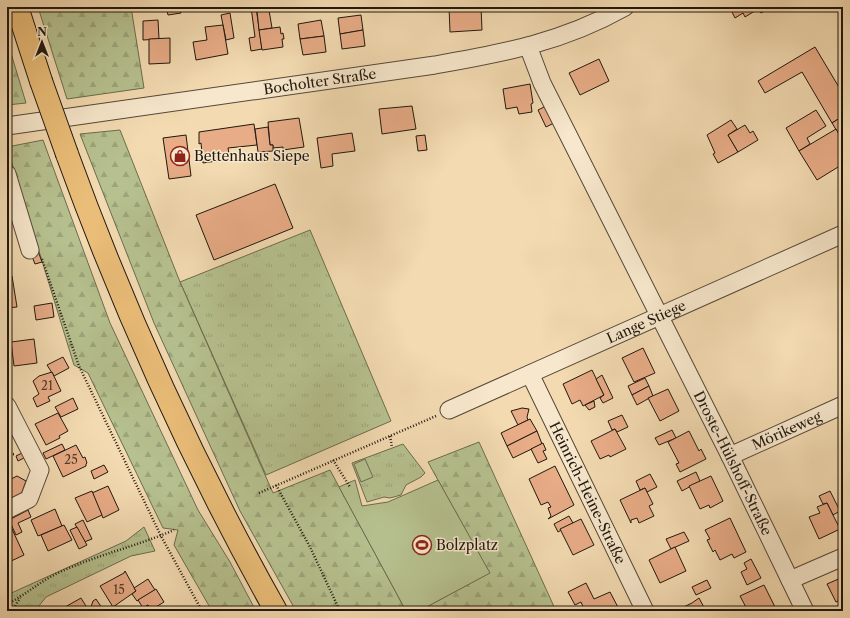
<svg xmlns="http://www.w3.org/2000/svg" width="850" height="618" viewBox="0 0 850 618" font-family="'Libre Caslon Text',serif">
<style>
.grass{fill:url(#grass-tufts);stroke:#6b6c4f}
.forest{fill:url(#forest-firs);stroke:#6b6c4f}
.pitch{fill:#b6c18f;stroke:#6b6c4f}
.building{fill:#e8ac87;stroke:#20180f}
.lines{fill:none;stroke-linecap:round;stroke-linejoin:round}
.minor-casing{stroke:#554838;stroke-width:19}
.major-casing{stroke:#20180f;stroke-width:24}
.path{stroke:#20180f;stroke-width:2.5;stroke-dasharray:1 2;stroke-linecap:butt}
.minor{stroke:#f7e7cc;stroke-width:17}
.major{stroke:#eabd78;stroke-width:22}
.major-bridge-casing{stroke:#20180f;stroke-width:24;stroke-linecap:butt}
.major-bridge{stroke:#eabd78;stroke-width:22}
.labels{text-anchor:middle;stroke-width:3;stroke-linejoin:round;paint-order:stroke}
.number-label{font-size:12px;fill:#523d2d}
.street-label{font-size:14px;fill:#20180f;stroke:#f7e7cc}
.poi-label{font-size:14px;fill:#20180f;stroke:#f7e7cc;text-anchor:start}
</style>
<defs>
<pattern id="grass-tufts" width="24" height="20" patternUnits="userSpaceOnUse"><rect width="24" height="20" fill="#b6c18f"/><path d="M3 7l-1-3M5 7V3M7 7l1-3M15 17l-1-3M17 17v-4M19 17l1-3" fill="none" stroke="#9ca57a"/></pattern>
<pattern id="forest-firs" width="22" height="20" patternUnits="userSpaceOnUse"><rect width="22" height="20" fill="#b6c18f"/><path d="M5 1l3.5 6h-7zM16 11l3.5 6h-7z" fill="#9ca57a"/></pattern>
</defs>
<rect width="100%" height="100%" fill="#f3dab1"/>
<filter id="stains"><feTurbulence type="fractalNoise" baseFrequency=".005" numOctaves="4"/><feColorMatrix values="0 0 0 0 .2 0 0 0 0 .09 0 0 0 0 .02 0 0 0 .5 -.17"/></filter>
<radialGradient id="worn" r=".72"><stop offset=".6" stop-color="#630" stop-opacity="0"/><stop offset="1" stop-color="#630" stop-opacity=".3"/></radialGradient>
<g class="grass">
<polygon points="310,230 391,421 266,475 180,282"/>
<polygon points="403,444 425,473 421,477 406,485 401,495 390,498 384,497 367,502 352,463"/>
<polygon points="144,527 155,551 131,556 46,597 35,611 7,611 7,595 126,541"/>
</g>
<g class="forest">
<polygon points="38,7 131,7 144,88 67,99"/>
<polygon points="7,40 26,103 7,105"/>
<polygon points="120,130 180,282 273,493 330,470 406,611 296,611 240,511 154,323 80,134"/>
<polygon points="43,140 110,323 198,510 230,562 256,611 212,611 174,545 178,530 163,528 88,373 74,365 7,147"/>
<polygon points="479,442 556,611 419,611 489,573 428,462"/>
</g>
<g class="pitch">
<polygon points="365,459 373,477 361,482 354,464"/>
<polygon points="355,480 362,506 388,502 438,480 490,573 419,611 406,611 339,487"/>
</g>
<g class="building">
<polygon points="166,7 180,7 181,13 168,15"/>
<polygon points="251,7 256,7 262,49 251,51 249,38 255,37"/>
<polygon points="256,7 269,7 269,10 257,11"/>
<polygon points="449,7 481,7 482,30 450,32"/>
<polygon points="732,7 772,7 761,13 758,9 745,17 743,13 735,18 730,8"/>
<polygon points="269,10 272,28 259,30 257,11"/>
<polygon points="230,13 234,38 226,40 221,15"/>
<polygon points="361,15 363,30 340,34 338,18"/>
<polygon points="158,20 159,39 143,40 143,21"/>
<polygon points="321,20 324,36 300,39 298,24"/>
<polygon points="223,25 228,54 196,60 193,42 207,40 205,27"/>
<polygon points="280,27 281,34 283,33 284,39 282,39 283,47 262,50 259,30"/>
<polygon points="363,30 365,46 342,49 340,34"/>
<polygon points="324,36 326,52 303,55 300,39"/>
<polygon points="170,38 170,63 149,64 149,39"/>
<polygon points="815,47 843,94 843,116 832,123 802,72 765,93 758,81"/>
<polygon points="599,59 609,81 580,95 569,73"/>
<polygon points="530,84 533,103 531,104 532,112 519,114 517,107 506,109 503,89"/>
<polygon points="412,106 416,129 382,134 379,109"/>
<polygon points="546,106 554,123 546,127 538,110"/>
<polygon points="816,110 826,126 807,138 810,144 799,151 786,128"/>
<polygon points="843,116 843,141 832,123"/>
<polygon points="299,118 304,147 283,150 283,147 273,148 273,145 270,145 268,122"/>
<polygon points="731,120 737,129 728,135 738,152 718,163 713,154 715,153 707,135"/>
<polygon points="254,124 257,145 228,148 230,159 203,163 201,143 199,144 199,132"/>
<polygon points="745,125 750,133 753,131 758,140 738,152 728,135"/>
<polygon points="268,127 270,145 273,145 273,151 258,152 255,129"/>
<polygon points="836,129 843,141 843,164 817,180 799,151"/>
<polygon points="352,133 355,151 332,154 333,166 321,168 317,138"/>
<polygon points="186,135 191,176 169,179 163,138"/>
<polygon points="425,135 427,150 418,151 416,136"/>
<polygon points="275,184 293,228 214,260 196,215"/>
<polygon points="38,251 42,262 35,264 31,254"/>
<polygon points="12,276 17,307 7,308 7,277"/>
<polygon points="52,303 54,317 36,320 34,306"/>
<polygon points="10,335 12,351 7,352 7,336"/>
<polygon points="34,339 37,363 14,366 11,342"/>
<polygon points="643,348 655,373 634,382 622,358"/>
<polygon points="63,357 69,368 54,376 47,365"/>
<polygon points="592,370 604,395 583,406 580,400 572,404 563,384"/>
<polygon points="52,372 61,391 48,397 50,401 37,407 33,398 39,394 33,381 39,376"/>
<polygon points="602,375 613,398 603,403 600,398 604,395 596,379"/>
<polygon points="645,378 649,386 632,395 628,386"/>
<polygon points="649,386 653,396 637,405 632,395"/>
<polygon points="668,389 679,411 660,421 648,398"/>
<polygon points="73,398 78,409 61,417 55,407"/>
<polygon points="594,401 595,407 589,410 585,405"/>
<polygon points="522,408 529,409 527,417 528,420 518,425 511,411"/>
<polygon points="58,413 68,431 59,436 60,438 46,445 35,424"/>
<polygon points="622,415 628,427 617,432 615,429 612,430 608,421"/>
<polygon points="530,419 537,431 507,446 501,433"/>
<polygon points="615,429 626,449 610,457 609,455 600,459 591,441"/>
<polygon points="672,430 676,438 659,445 655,438"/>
<polygon points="537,431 542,444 513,458 507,446"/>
<polygon points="689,431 699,451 701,449 706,459 680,472 676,464 679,463 668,442"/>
<polygon points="543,443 546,450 543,451 547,459 538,463 531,449"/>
<polygon points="62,444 65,450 46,459 43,453"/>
<polygon points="76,445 83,458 85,457 87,463 86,464 86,466 63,477 53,456"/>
<polygon points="24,452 26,457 18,461 16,456"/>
<polygon points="104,465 108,472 94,479 91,471"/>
<polygon points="555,466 574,505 548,519 551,516 548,508 551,507 548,502 541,505 529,479"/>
<polygon points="696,472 700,481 682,491 677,481"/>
<polygon points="650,474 657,487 647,492 645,488 640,490 636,481"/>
<polygon points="17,476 26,481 21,495 7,501 7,481"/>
<polygon points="711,476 723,501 710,508 709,505 700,509 689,486"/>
<polygon points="108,486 119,510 103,518 92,493"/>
<polygon points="645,488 653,504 649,506 654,516 639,523 637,518 631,520 631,523 620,500"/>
<polygon points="92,491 102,515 87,522 75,498"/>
<polygon points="830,491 840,511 833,515 827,503 823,504 819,496"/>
<polygon points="827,503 840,529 819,539 809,517 820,513 817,507"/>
<polygon points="55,509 62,526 38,536 31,520"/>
<polygon points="28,510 31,517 18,523 22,532 16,535 9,520"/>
<polygon points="569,516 573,523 558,532 554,524"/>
<polygon points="730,518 746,552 734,558 732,554 720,560 715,550 713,552 707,540 710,539 705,530"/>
<polygon points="581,519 594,545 573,555 560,529"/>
<polygon points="83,520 92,539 84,542 75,524"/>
<polygon points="64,525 72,540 48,551 41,535"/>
<polygon points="77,527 87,545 79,549 70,530"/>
<polygon points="12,529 24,555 9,562 7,557 7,530"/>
<polygon points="684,532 689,541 671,549 666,539"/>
<polygon points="675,547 686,571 660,583 649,560"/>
<polygon points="7,557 11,567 7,569"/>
<polygon points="751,559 761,578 747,585 741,572 747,569 744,563"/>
<polygon points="125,571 136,591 113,607 100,586 124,573"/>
<polygon points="843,577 843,599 836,602 827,584"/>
<polygon points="148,579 155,590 137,601 132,594 136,591 134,588"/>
<polygon points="707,580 711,588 696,595 692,587"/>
<polygon points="586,583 594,599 610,592 620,611 585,611 581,602 575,605 568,592"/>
<polygon points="764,585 777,611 748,611 740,596"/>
<polygon points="156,589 164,602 151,610 148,605 143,608 138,600"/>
<polygon points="81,598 89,611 67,611 65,607"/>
<polygon points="699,598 706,611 675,611 692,603"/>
<polygon points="96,599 104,611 94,611 91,607 93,601"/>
<polygon points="148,605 151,611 138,611"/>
<polygon points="745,606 748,611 741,611 740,609"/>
</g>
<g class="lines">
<g class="minor-casing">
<g id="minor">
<path id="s1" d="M528,46L542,83L730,456L805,611"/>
<path id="s2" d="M7,126L435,65C504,53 563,42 625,7"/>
<polyline points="7,174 30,250"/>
<path id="s3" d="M530,374L645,611"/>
<polyline points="7,406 40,470 29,499 7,510"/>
<path id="s4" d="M449,410L843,234"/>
<path id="s5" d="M730,456L843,405"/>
<polyline points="790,580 843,557"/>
</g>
</g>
<g class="major-casing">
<g id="major">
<polyline points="17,7 41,81"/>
<path d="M67,154C124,311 194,465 276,611"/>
</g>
</g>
<g class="path">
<polyline points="42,259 79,366 161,536 202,611"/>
<polyline points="390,436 392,447"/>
<polyline points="7,455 14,454"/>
<polyline points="333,460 350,487"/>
<polyline points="276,485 310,547 340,611"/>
<polyline points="259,493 436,416"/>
<path d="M7,604C24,596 38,583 54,575C92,556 135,547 174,530"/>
<polyline points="12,611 20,598"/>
</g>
<use href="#minor" class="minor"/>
<use href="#major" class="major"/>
<g class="major-bridge-casing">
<polyline id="major-bridge" points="41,81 67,154"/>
</g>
<use href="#major-bridge" class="major-bridge"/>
</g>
<defs>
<g id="shop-ring" transform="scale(1)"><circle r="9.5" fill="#f7e7cc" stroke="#8f2418" stroke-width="1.5"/><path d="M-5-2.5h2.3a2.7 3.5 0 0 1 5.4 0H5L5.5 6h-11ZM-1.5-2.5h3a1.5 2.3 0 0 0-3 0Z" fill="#8f2418"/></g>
<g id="stadium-ring" transform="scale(1)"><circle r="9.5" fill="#f7e7cc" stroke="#8f2418" stroke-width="1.5"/><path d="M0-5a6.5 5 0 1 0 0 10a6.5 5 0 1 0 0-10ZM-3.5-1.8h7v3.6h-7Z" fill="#8f2418"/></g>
</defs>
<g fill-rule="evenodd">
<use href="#shop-ring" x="180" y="156"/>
<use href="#stadium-ring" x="422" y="545"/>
</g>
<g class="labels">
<g class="number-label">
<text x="47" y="390">21</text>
<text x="71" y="464">25</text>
<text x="119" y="594">15</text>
</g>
<g class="street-label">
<text dy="5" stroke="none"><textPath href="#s2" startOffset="316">Bocholter Straße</textPath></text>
<text dy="5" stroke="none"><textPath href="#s4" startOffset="216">Lange Stiege</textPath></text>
<text dy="5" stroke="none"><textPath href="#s5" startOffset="62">Mörikeweg</textPath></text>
<text dy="5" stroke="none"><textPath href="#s1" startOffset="465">Droste-Hülshoff-Straße</textPath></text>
<text dy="5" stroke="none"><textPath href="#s3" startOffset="132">Heinrich-Heine-Straße</textPath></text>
</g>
<g class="poi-label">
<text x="194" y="161">Bettenhaus Siepe</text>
<text x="436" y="550">Bolzplatz</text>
</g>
</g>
<rect width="850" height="618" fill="none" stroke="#f3dab1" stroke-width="24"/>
<rect x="8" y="8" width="834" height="602" fill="none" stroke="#20180f" stroke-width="2"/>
<rect x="12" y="12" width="826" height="594" fill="none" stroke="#20180f"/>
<g transform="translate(42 42)" stroke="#f7e7cc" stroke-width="3" paint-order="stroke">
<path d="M0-3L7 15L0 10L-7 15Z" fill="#20180f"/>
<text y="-6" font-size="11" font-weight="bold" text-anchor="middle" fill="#20180f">N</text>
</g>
<rect width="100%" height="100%" filter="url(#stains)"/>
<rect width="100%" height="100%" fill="url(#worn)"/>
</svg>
